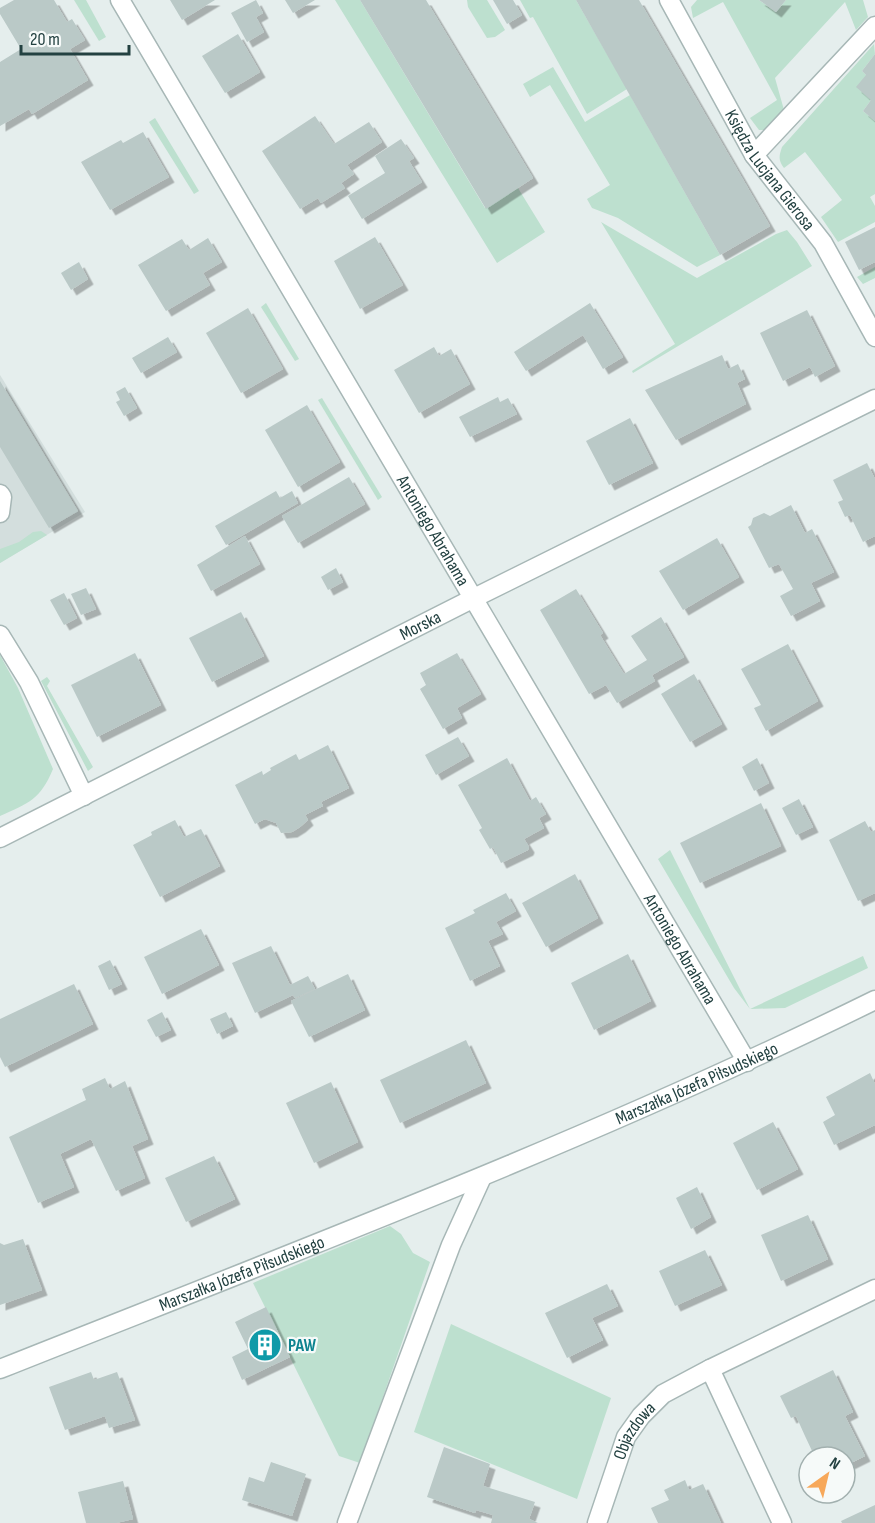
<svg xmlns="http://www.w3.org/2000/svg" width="875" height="1523" viewBox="0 0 875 1523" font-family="'Sofia Sans Condensed',sans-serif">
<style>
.built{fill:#d3dedd}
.green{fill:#bde0cf}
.building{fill:#bac9c7;filter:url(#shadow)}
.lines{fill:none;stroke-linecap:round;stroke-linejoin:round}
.lane-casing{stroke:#a7b7b6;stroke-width:21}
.street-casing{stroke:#a7b7b6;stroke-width:21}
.lane{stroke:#fff;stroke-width:18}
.street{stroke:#fff;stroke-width:18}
.labels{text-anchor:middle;stroke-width:4.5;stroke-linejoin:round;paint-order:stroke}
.street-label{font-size:18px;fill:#234141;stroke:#f6faf9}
.culture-label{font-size:18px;font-weight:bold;fill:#0d838f;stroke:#f6faf9;text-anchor:start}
</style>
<defs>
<filter id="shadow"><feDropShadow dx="5.5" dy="5.5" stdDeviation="0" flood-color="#0004"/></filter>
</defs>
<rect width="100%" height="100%" fill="#e5eeed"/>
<polygon class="built" points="0,375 85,512 0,563"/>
<g class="green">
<polygon points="74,0 86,0 106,37 99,41"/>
<polygon points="335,0 360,0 485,208 518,188 545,232 497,263"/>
<polygon points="467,0 487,0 505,30 495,37 487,38 468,7"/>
<polygon points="520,0 576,0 627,89 587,114 533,17 530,18"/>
<polygon points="697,0 759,0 776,12 786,0 863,0 868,17 856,30 845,2 775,78 784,110 764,130 759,130 750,118 777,100 723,2 693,18 691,7"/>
<path d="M874,44L875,54L862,71L866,75L871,100L863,111L875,121V194L870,197L875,206V222L838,242L821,217L842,200L805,152L784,168C778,160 779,156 782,147Z"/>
<polygon points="553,67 585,122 630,95 720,255 697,267 618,218 592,208 587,199 610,185 550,85 530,97 523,84"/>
<polygon points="155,118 199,191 194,194 149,122"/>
<polygon points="601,222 697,278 776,234 787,230 797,242 812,266 633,373 632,371 675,344"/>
<polygon points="875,267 875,278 863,284 857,277"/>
<polygon points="266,303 299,359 295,361 261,307"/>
<polygon points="322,398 382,497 378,500 318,400"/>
<polygon points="41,531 47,535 0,563 0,549 19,542 33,532"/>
<path d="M0,655L18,688L53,769C40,800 29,803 0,816Z"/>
<polygon points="47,677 50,681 47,686 93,767 88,771 41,681"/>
<polygon points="670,850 750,1009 863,956 868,968 785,1008 750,1009 734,988 658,859"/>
<polygon points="390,1226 401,1234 413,1253 430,1262 360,1463 339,1456 253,1283"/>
<polygon points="451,1324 611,1398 577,1499 414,1432"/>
</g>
<g class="building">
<polygon points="14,0 54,0 67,22 72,19 85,40 70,49 88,80 32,114 29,109 0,126 0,62 21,49 0,14 0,8"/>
<polygon points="170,0 215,0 182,20"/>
<polygon points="256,0 263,13 256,17 264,32 247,42 231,13"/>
<polygon points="285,0 315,0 293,13"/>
<polygon points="360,0 426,0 533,178 486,209"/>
<polygon points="493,0 513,0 522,15 507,24"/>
<polygon points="576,0 639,0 770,226 720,255"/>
<polygon points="759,0 786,0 776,12"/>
<polygon points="238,34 260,72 225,93 202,56"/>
<polygon points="875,54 875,121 863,111 871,100 856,87 866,75 862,71"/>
<polygon points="315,116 334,144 369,122 382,142 347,165 354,174 341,183 345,188 321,203 318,198 300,209 262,151"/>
<polygon points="143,132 169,177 110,210 81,162 121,140 123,143"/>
<polygon points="401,139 414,158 409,161 422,182 362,219 348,196 385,173 375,156"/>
<polygon points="875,227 875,262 859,270 845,242"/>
<polygon points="375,237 403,285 360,309 334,261"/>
<polygon points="208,238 222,262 203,273 210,285 166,311 138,265 182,239 189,250"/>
<polygon points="79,262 88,279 71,290 61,273"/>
<polygon points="590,303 623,357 603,369 583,335 526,371 514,352"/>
<polygon points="248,308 283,369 241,393 206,333"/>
<polygon points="807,310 835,366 815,377 810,367 783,381 760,333"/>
<polygon points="168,337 177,352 141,373 132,358"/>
<polygon points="434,347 439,356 451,349 470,384 419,413 394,370"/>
<polygon points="722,355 728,369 738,364 745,379 737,383 746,404 676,440 645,390"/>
<polygon points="0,381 78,511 49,528 0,447"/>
<polygon points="125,387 137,408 124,416 116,402 120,400 116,392"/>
<polygon points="498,397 500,402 508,398 517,414 470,437 459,417"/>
<polygon points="307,405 340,462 298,487 265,430"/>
<polygon points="630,418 653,463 609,485 586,441"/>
<polygon points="867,463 875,479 875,536 863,542 850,515 845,517 838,502 843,500 833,480"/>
<polygon points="349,477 365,504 298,543 282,516"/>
<polygon points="276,491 280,498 292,491 298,503 226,545 215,526"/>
<polygon points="791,505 805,533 812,529 834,572 811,583 820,601 791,616 780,596 793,589 779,564 769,568 748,527 751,525 753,518 764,513 770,516"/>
<polygon points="245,536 260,564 211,591 197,565"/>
<polygon points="717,538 739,577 683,610 659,571"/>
<polygon points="336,568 343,582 328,590 321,577"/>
<polygon points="86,588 96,609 81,615 71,594"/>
<polygon points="576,589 603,633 600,635 624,674 647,660 631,636 661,617 684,657 652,675 655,681 617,703 606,685 589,694 540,610"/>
<polygon points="64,593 77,618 64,625 50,600"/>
<polygon points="241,612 264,656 212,682 189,638"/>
<polygon points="788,644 818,701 766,731 754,708 761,705 741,669"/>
<polygon points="135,653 161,705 97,737 71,685"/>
<polygon points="457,653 481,694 457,708 462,718 443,729 420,689 426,685 420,673"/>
<polygon points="694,674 722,724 690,742 661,694"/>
<polygon points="458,737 469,756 436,775 425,755"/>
<polygon points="328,745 349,788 321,802 323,806 305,815 308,820 300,827 292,832 281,833 276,823 265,819 255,824 235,785 262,771 263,775 271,770 270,768 296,754 299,760"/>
<polygon points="507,758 530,801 536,797 546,814 539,818 544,828 524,839 529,847 528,850 501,863 493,847 490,849 479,830 482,828 458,785"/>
<polygon points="757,758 769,783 754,791 742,767"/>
<polygon points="799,799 813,827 796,835 782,808"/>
<polygon points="761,803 781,846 700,883 680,843"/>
<polygon points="175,820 184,837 201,829 220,866 160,897 133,845 152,835 151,832"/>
<polygon points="865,821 871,832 875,830 875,893 858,901 829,840"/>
<polygon points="575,874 598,918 546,947 522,903"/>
<polygon points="506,893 516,911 496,922 503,934 488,941 500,966 470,981 445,928 475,913 473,910"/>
<polygon points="201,929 219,965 162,994 144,957"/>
<polygon points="271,946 290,985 308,976 315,989 295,998 293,995 255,1013 232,963"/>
<polygon points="628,954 651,1001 594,1030 571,983"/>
<polygon points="110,960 122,984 109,990 98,966"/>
<polygon points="348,974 365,1010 309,1037 291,1001"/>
<polygon points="74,984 93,1024 5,1067 0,1057 0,1019"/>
<polygon points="162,1012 171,1030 156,1037 147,1020"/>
<polygon points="226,1012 233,1026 217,1034 210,1019"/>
<polygon points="466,1040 486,1083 400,1123 380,1080"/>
<polygon points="870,1073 875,1084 875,1125 834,1145 823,1122 835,1115 826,1097"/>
<polygon points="105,1078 110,1089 125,1081 148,1139 132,1146 145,1178 116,1191 91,1139 60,1154 74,1187 38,1203 9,1137 86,1100 82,1089"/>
<polygon points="331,1082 358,1142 314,1163 286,1103"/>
<polygon points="773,1122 798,1169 757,1190 733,1143"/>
<polygon points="214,1156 235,1199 186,1222 165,1178"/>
<polygon points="697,1187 711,1217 691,1229 676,1198"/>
<polygon points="808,1215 828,1259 781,1281 761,1235"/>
<polygon points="23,1239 42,1290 0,1305 0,1243 4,1245"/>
<polygon points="705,1250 722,1285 675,1306 659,1271"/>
<polygon points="607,1284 618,1306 592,1318 603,1340 567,1358 545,1313"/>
<polygon points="266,1307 290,1357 242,1380 232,1357 248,1349 235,1322"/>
<polygon points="833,1370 853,1412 845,1416 865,1456 845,1466 845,1457 810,1457 809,1455 813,1453 805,1436 796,1416 791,1418 780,1396"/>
<polygon points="91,1372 94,1380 117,1372 135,1420 109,1428 105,1416 65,1430 49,1387"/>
<polygon points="444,1447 490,1464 483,1486 535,1502 529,1519 538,1523 491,1523 493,1515 476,1510 475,1513 427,1497"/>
<polygon points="271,1462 306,1474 292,1516 242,1500 249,1477 264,1482"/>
<polygon points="685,1480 689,1490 703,1484 721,1523 658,1523 651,1508 669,1500 664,1490"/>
<polygon points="123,1481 133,1519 116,1523 86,1523 78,1492"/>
<polygon points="875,1505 875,1523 842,1523 841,1521"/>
</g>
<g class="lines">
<g class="lane-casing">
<g id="lane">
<polyline points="754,155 875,26"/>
<polyline points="0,494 2,497 0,513"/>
<polyline points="0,635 29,682 84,796"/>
</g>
</g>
<g class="street-casing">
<g id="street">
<path id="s1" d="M120,0L747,1062"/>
<path id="s2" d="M669,0L754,155L823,243L875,337"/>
<path id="s3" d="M0,838L474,598L875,399"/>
<path id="s4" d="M0,1369C294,1252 591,1140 875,1000"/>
<polyline points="710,1369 782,1523"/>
<polyline points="347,1523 451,1245 482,1177"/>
<path id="s5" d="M597,1523L626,1437L641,1416L663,1394L710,1369L875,1289"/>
</g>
</g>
<use href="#lane" class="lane"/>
<use href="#street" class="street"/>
</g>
<defs>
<g id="building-disc" transform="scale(1.725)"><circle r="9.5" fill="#0f9aa8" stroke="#f6faf9"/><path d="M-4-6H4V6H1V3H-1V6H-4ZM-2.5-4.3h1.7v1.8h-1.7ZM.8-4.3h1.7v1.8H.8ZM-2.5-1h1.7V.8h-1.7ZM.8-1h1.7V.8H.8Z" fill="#fff"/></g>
</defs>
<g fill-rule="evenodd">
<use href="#building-disc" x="265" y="1345"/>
</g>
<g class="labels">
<g class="street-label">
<text dy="6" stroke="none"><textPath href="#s2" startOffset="198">Księdza Lucjana Gierosa</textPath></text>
<text dy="6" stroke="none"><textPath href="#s1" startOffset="616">Antoniego Abrahama</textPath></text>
<text dy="6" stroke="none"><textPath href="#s3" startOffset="471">Morska</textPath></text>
<text dy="6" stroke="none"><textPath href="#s1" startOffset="1102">Antoniego Abrahama</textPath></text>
<text dy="6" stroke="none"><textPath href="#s4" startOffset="753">Marszałka Józefa Piłsudskiego</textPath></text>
<text dy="6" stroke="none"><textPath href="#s4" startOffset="260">Marszałka Józefa Piłsudskiego</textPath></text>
<text dy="6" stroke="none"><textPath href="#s5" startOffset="100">Objazdowa</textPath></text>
</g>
<g class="culture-label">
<text x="288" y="1351">PAW</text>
</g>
</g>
<g transform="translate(827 1475) rotate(34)"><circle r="28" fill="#f6faf9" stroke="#a2b0af" stroke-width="1.5"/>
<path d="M0-4.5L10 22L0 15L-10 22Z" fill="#f7a85a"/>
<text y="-9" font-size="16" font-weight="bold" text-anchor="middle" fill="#234141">N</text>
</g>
<path d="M21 45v9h108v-9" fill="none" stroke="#234141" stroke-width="3"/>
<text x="30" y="45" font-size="18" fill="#234141" stroke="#f6faf9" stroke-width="4.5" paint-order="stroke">20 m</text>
</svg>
